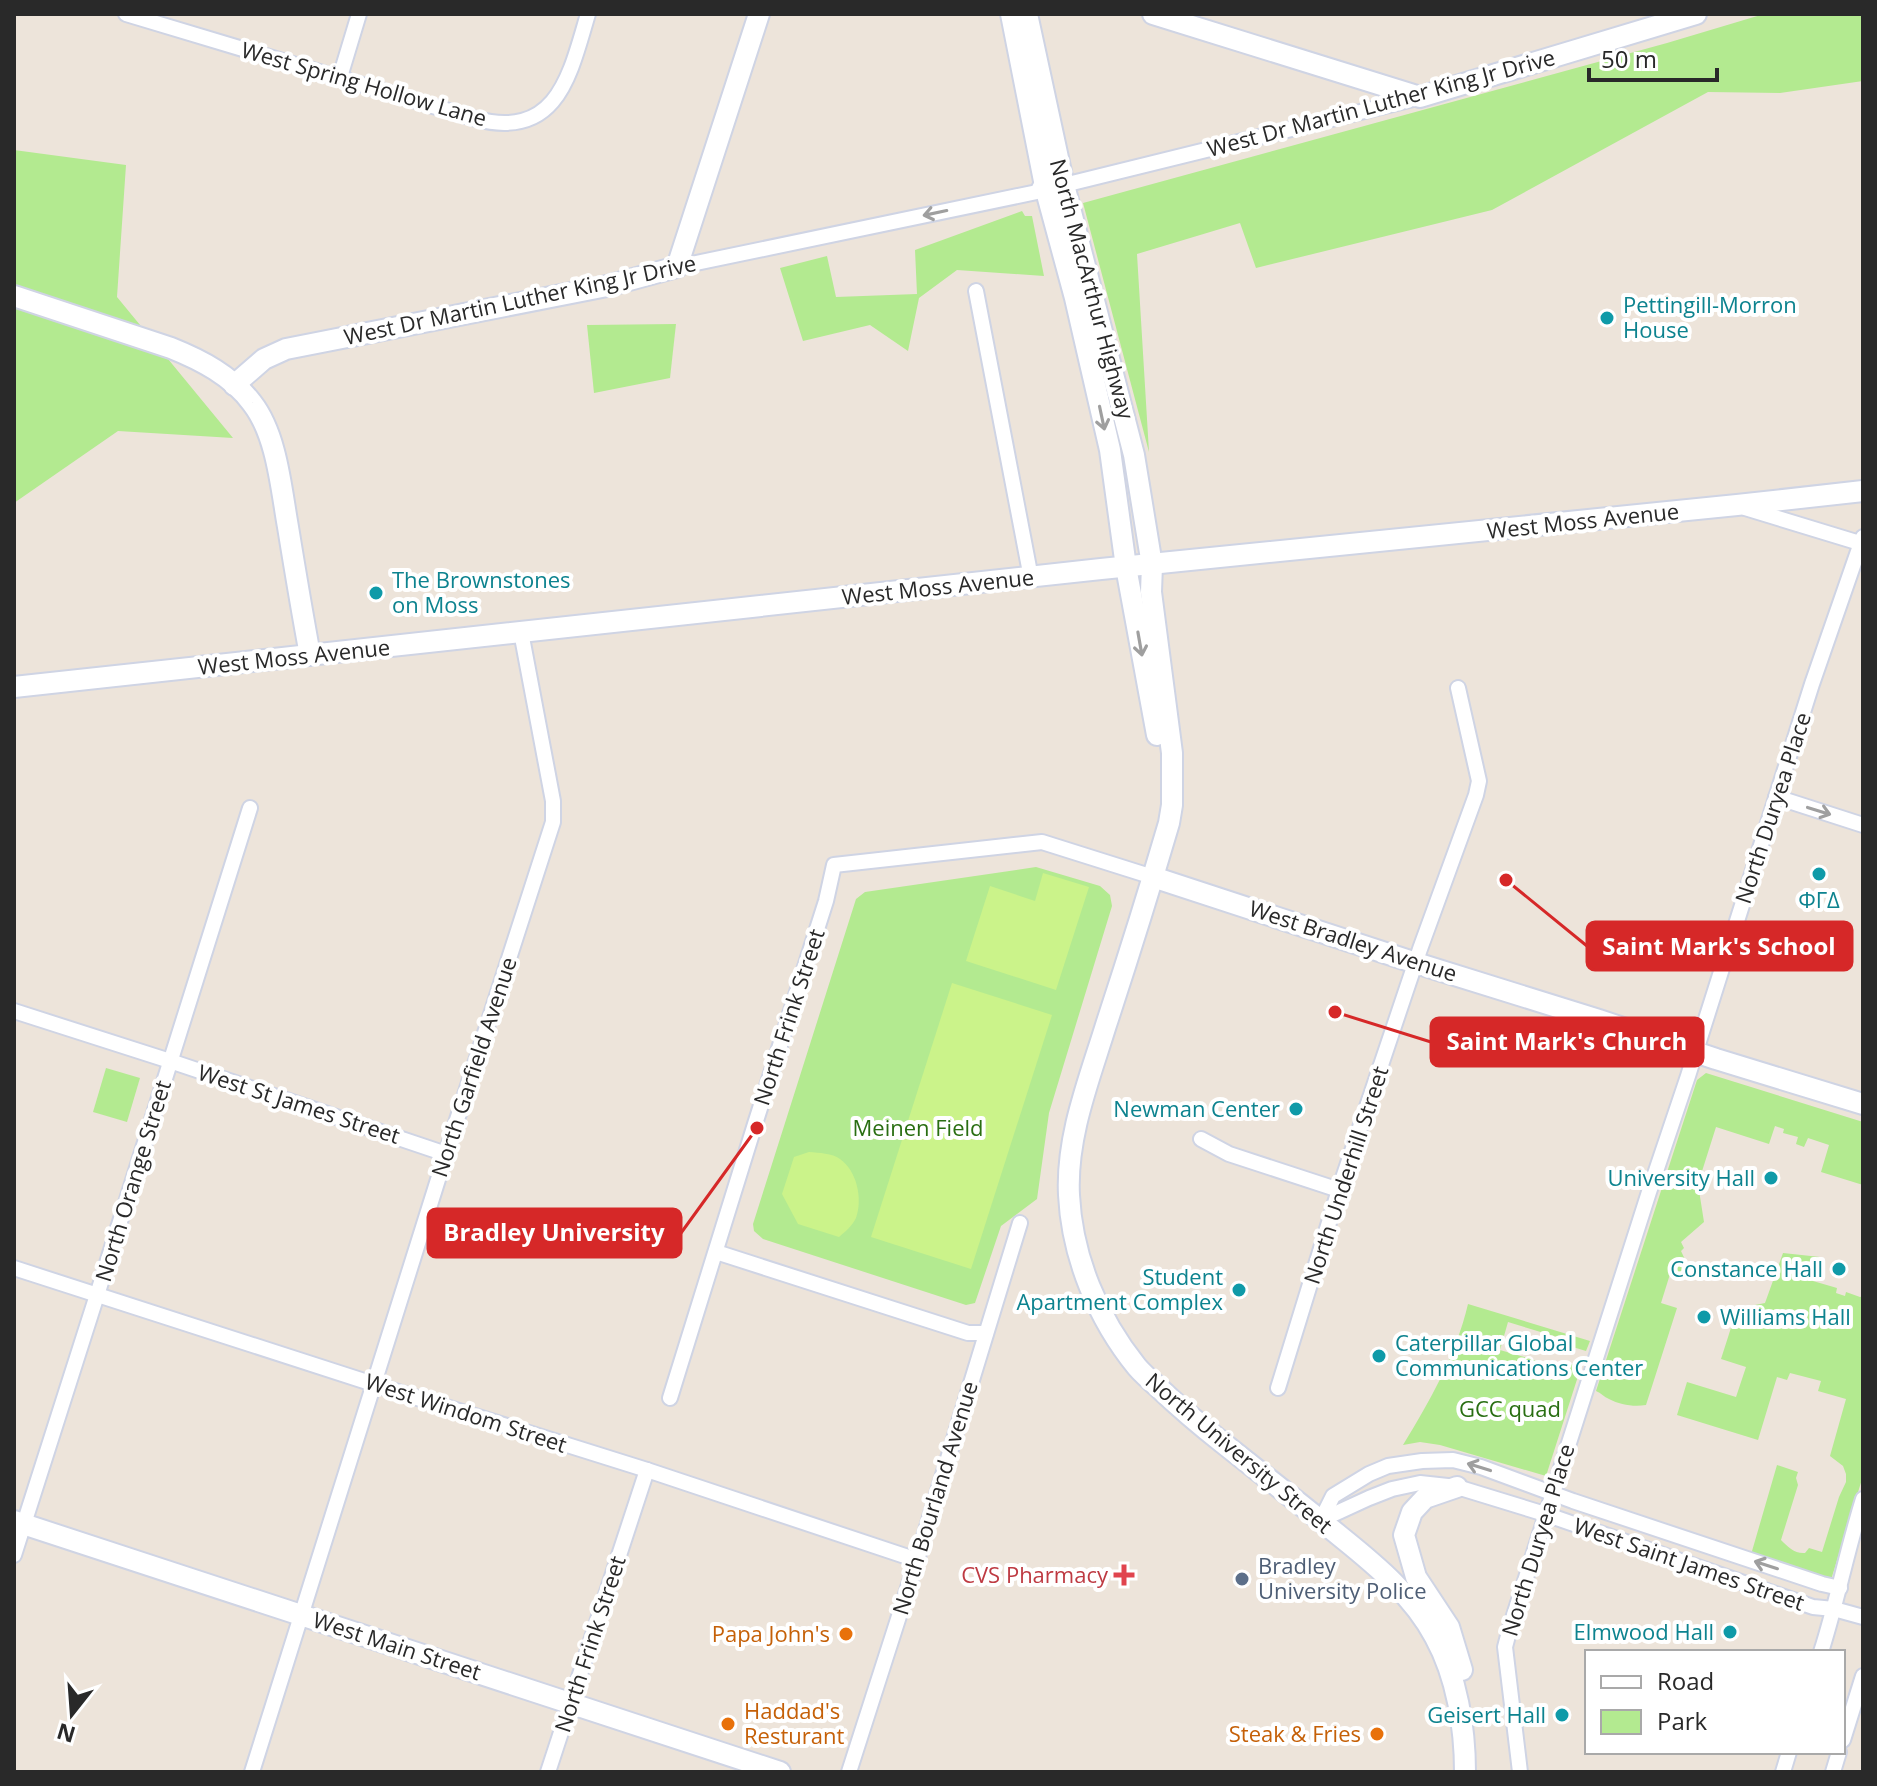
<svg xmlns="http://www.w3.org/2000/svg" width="1877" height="1786" viewBox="0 0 1877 1786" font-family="'Open Sans',sans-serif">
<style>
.green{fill:#b3ea90}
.pitch{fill:#cbf38a}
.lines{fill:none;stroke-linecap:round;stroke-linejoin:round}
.street-casing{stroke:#cfd4e4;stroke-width:18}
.secondary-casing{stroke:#cfd4e4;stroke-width:24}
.street{stroke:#fff;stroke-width:14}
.secondary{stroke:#fff;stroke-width:20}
.oneway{stroke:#9f9f9f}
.culture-dot{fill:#0f9aa8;stroke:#fff;stroke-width:3}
.health-dot{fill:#e0444e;stroke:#fff;stroke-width:3}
.service-dot{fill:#5c6f8a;stroke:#fff;stroke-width:3}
.food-dot{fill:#e8710a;stroke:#fff;stroke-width:3}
.labels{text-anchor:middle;stroke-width:8;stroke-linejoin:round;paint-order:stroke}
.street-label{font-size:22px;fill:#292929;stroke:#fff}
.culture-label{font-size:22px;fill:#0d838f;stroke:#fff;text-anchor:end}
.park-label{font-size:22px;fill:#296e12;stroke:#fff}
.service-label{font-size:22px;fill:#4e5e75;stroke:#fff;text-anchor:start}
.health-label{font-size:22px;fill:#be3a42;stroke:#fff;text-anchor:end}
.food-label{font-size:22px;fill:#c56008;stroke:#fff;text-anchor:end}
.leader{fill:none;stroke:#d62828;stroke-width:3}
.callout-dot{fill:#d62828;stroke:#fff;stroke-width:3}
.callout{fill:#d62828;stroke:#d62828;stroke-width:3}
.callout-label{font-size:24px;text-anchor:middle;font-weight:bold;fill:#fff}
</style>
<rect width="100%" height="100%" fill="#ede4da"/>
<g class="green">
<polygon points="1764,14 1863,14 1863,81 1780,93 1708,92 1492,210 1256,268 1240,223 1137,254 1149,452 1083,203 1667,43"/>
<polygon points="14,150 126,165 117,297 233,438 118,431 14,503"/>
<polygon points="1022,211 1025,216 1032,216 1044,276 957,270 919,298 908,351 870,325 803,341 780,268 827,256 836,297 917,294 915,250"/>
<polygon points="676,324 670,378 594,393 587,325"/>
<polygon points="1036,867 1100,886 1110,895 1112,906 1049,1113 1037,1199 1001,1226 975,1303 966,1305 763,1239 754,1231 753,1224 856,899 865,892"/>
<polygon points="106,1068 140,1078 127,1122 93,1112"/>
<path d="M1706,1073L1863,1122V1185L1821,1172L1829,1145L1808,1138L1804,1147L1796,1144L1798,1137L1783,1133L1784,1129L1775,1126L1769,1144L1716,1127L1698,1184L1704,1222L1681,1242L1684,1248L1681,1251L1690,1270L1688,1276L1671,1271L1661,1303L1677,1308L1646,1405C1634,1407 1620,1405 1609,1399C1604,1397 1601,1393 1596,1391L1697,1080Z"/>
<path d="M1783,1253L1820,1257L1813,1281L1837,1288L1836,1293L1845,1296L1846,1292L1860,1297L1863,1296V1476L1830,1583L1750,1558L1777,1465L1798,1472L1796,1478L1798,1485L1781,1540C1788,1547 1795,1554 1805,1553L1809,1548L1822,1552L1839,1497L1846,1482V1474L1843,1466L1830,1456L1846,1399L1818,1391L1821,1381L1790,1373L1787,1380L1777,1377L1758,1440L1677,1415L1687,1382L1736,1397L1746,1367L1721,1359L1737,1309L1743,1311L1745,1307L1765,1303Z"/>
<path d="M1468,1304L1590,1341L1586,1351L1566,1345L1567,1340L1508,1322L1500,1350L1558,1367L1561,1361L1581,1367L1546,1476L1440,1445L1420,1442L1403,1445C1430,1401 1456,1355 1468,1304Z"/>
</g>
<g class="pitch">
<polygon points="1043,873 1089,887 1056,990 966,961 990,886 1035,901"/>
<polygon points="952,983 1052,1015 971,1269 871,1237"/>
<path d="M809,1152C819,1153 832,1153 840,1159C857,1171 863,1199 856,1218C852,1226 845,1232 839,1237L798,1224L782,1194L794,1157Z"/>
</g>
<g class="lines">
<g class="street-casing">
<g id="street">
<path d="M126,14L476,119C558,140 570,74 588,14"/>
<polyline points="340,77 359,14"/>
<polyline points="1064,185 1417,98"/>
<polyline points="677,267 1037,192 1044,179"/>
<polyline points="976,291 1031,578"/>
<polyline points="1745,508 1863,544"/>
<polyline points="1776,797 1863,825"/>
<polyline points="14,1011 170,1061 446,1154"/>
<polyline points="1201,1139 1229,1154 1339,1190"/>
<polyline points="716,1252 968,1333 986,1333"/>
<polyline points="14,1268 395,1391 647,1470 917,1560"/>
<polyline points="1278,1388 1339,1190 1420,949 1476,795 1479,781 1458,688"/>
<polyline points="670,1398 755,1124 826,901 834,865 1042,842 1153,877"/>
<polyline points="1321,1520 1369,1498 1392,1489 1420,1483 1457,1487 1545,1514 1813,1607 1834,1609 1863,1617"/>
<polyline points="1321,1520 1333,1496 1369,1474 1388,1466 1422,1461 1453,1460 1481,1467 1573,1501 1822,1584 1840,1588"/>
<polyline points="14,1555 97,1295 250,808"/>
<path d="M1821,1652C1837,1602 1847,1550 1863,1499"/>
<polyline points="1843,1740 1863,1676"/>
<polyline points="252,1772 446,1154 553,822 553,801 521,632"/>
<polyline points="548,1772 647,1470"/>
<polyline points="849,1772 917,1560 1020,1223"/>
<polyline points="1520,1772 1505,1647 1510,1628 1649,1192 1688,1076 1812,684 1863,537"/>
<polyline points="1783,1772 1789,1752"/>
<polyline points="1833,1772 1839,1752"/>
</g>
</g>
<g class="secondary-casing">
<g id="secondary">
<polyline points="1011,14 1046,191 1075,298 1110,450 1126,567 1157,735"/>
<path d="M1027,14L1063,181L1134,455L1152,565L1151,592L1172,753V805L1169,823C1149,891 1128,958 1106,1025C1089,1080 1066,1137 1069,1195C1072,1257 1098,1319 1137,1367C1143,1374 1151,1381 1159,1388C1179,1407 1200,1425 1223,1443C1262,1474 1302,1505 1341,1537C1377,1566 1413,1596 1435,1637C1457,1677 1465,1728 1465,1772"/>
<polyline points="1153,14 1420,97 1696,14"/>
<path d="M14,296L171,348C201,360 232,376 252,403C277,435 281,488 288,527C295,570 302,612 310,655"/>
<polyline points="234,385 264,359 286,349 607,286 677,267 759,14"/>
<polyline points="14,687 1101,569 1737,505 1863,491"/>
<polyline points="1153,877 1416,963 1599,1020 1716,1059 1863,1104"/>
<polyline points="1457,1487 1425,1498 1412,1512 1404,1535 1416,1577 1449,1627 1462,1670"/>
<polyline points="14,1521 780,1772"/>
</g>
</g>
<use href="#street" class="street"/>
<use href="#secondary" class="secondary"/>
</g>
<defs><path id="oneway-shaft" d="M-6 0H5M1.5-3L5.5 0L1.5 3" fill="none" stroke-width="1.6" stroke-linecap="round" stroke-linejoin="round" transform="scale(2)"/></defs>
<g class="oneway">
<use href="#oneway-shaft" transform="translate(935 213) rotate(168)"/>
<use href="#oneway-shaft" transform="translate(1102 418) rotate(78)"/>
<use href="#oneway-shaft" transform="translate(1140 644) rotate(80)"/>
<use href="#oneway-shaft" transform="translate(1819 811) rotate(17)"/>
<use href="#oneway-shaft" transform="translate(1479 1467) rotate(-163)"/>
<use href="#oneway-shaft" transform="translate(1766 1565) rotate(-162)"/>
</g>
<g class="culture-dot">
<circle cx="1607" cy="318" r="8"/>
<circle cx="376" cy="593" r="8"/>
<circle cx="1819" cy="874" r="8"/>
<circle cx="1296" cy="1109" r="8"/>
<circle cx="1771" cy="1178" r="8"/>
<circle cx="1839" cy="1269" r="8"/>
<circle cx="1239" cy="1290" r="8"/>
<circle cx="1704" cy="1317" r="8"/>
<circle cx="1379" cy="1356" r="8"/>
<circle cx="1730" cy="1632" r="8"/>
<circle cx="1562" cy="1715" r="8"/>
</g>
<path class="health-dot" d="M1120 1563h8v8h8v8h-8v8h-8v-8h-8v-8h8z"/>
<circle class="service-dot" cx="1242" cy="1579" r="8"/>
<g class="food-dot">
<circle cx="846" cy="1634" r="8"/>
<circle cx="728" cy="1724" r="8"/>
<circle cx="1377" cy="1734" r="8"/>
</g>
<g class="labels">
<g class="street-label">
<text transform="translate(364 84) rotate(16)" y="8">West Spring Hollow Lane</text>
<text transform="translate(1381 103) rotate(-15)" y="8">West Dr Martin Luther King Jr Drive</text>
<text transform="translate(1092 289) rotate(75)" y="8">North MacArthur Highway</text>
<text transform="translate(520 300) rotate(-12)" y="8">West Dr Martin Luther King Jr Drive</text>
<text transform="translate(1583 521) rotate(-6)" y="8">West Moss Avenue</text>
<text transform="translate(938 587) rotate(-6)" y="8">West Moss Avenue</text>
<text transform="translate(294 657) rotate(-6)" y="8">West Moss Avenue</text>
<text transform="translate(1773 808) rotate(-72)" y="8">North Duryea Place</text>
<text transform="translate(1353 941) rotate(18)" y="8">West Bradley Avenue</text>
<text transform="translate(789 1017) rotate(-72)" y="8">North Frink Street</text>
<text transform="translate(474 1067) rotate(-72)" y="8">North Garfield Avenue</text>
<text transform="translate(299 1104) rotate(18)" y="8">West St James Street</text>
<text transform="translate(1346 1175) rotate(-72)" y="8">North Underhill Street</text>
<text transform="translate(133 1181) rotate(-73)" y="8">North Orange Street</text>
<text transform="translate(466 1413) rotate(18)" y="8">West Windom Street</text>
<text transform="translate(1239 1453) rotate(40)" y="8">North University Street</text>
<text transform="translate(935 1498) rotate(-73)" y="8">North Bourland Avenue</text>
<text transform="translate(1538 1540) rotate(-73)" y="8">North Duryea Place</text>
<text transform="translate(1689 1564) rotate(19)" y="8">West Saint James Street</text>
<text transform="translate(590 1644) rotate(-72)" y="8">North Frink Street</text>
<text transform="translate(397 1646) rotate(18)" y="8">West Main Street</text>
</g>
<g class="culture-label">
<text x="1623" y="313" text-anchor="start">Pettingill-Morron<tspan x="1623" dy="25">House</tspan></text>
<text x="392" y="588" text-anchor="start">The Brownstones<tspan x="392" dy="25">on Moss</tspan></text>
<text x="1819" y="908" text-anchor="middle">ΦΓΔ</text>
<text x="1280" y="1117">Newman Center</text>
<text x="1755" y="1186">University Hall</text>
<text x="1823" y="1277">Constance Hall</text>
<text x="1223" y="1285">Student<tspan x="1223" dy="25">Apartment Complex</tspan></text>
<text x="1720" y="1325" text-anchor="start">Williams Hall</text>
<text x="1395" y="1351" text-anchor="start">Caterpillar Global<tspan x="1395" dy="25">Communications Center</tspan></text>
<text x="1714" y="1640">Elmwood Hall</text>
<text x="1546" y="1723">Geisert Hall</text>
</g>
<g class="park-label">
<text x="918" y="1136">Meinen Field</text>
<text x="1510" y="1417">GCC quad</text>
</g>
<g class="service-label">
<text x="1258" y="1574">Bradley<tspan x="1258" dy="25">University Police</tspan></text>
</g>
<g class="health-label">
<text x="1108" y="1583">CVS Pharmacy</text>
</g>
<g class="food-label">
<text x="830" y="1642">Papa John's</text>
<text x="744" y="1719" text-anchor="start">Haddad's<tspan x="744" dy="25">Resturant</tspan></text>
<text x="1361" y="1742">Steak &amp; Fries</text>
</g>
</g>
<path class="leader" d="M1506 880L1587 946M1335 1012L1431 1042M757 1128L681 1233"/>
<g class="callout-dot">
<circle cx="1506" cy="880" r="8"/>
<circle cx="1335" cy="1012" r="8"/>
<circle cx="757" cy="1128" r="8"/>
</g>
<g class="callout">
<rect x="1587" y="922" width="265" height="48" rx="8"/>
<rect x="1431" y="1018" width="272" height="48" rx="8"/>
<rect x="428" y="1209" width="253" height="48" rx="8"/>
</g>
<g class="callout-label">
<text x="1719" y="955">Saint Mark's School</text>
<text x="1567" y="1050">Saint Mark's Church</text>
<text x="554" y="1241">Bradley University</text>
</g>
<rect width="1877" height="1786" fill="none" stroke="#292929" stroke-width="32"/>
<rect x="1585" y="1650" width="260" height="104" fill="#ffffff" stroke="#a9a9a9" stroke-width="2"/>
<rect x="1601" y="1676" width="40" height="12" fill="#ffffff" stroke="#a9a9a9" stroke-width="2"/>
<text x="1657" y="1690" font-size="24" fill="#292929">Road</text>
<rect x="1601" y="1710" width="40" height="24" fill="#b3ea90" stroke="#a9a9a9" stroke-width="2"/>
<text x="1657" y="1730" font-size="24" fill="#292929">Park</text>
<g transform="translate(72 1714) rotate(197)" stroke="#ffffff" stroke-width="6" paint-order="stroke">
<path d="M0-6L14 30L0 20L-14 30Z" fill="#292929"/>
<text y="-12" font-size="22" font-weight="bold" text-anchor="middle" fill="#292929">N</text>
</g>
<path d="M1589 68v12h128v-12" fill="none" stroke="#292929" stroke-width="4"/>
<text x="1601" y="68" font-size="24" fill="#292929" stroke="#ffffff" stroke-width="6" paint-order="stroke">50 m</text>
</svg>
